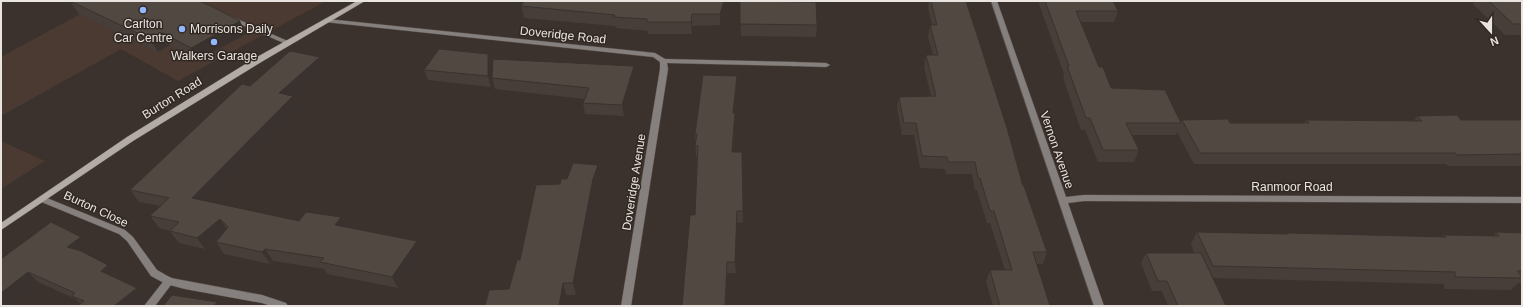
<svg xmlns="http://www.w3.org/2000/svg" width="1523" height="307" viewBox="0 0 1523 307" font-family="Helvetica,sans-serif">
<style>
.built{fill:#4a3a31}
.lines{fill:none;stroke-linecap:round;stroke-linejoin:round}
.lane-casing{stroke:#584e4a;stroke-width:1}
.street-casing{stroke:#584e4a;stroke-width:1}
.secondary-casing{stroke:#584e4a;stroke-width:1}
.lane{fill:#85807d;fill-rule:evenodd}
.street{fill:#85807d;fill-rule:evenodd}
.secondary{fill:#b3aba6;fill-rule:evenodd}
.wall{fill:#473e39}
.shaded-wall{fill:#39322e}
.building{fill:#524842;stroke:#39322e}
.poi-dot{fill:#91b8fd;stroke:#312823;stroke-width:1.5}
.labels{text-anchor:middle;stroke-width:3;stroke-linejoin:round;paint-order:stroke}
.poi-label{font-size:12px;fill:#eae4e0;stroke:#312823}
.street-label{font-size:12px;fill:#eae4e0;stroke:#312823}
</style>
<rect width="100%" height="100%" fill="#3c322d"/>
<g class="built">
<polygon points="104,1 326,1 178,81 121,49 1,116 1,57"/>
<polygon points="1,141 45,161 1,189"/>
</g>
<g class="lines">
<g class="lane-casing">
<g id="lane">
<polygon points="230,16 290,42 291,43 290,44 286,44 228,19 227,18"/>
<polygon points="792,62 826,63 830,65 826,67 795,66 792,66 791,64"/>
<polygon points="169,277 172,278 174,281 155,306 144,306 166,278"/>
</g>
</g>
<g class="street-casing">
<g id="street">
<polygon points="991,1 997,1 1066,197 1084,195 1522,197 1522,203 1084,201 1068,203 1104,306 1094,306"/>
<polygon points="327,19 655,53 665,59 795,62 799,64 795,66 667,63 668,69 631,306 621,306 660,69 660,62 653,57 325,22 324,21"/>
<polygon points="42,196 125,230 133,237 157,270 171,278 262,295 286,303 288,306 271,306 262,303 185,289 166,284 151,276 127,241 119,234 39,201 38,199 39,197"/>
</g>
</g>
<g class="secondary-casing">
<polygon id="secondary" points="357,1 365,1 263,61 133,141 1,230 1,223 127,137 257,57"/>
</g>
<use href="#lane" class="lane"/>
<use href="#street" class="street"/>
<use href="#secondary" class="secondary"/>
</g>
<g class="wall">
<polygon points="70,1 240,21 246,34 198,60 170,45 158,52 79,14"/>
<polygon points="728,1 720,25 692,26 692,34 648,34 648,31 616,28 615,26 524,18 521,6"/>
<polygon points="740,1 817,25 816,37 741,36"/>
<polygon points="929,1 966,1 1023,186 1047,252 1043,264 1036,264 1050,306 993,306 986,282 990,270 1005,270 990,223 987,223 977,190 975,190 972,174 946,174 945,169 920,168 914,135 902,135 897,108 899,97 931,96 924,67 926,55 933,55 928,37 930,25 932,25 928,8"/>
<polygon points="1038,1 1113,1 1118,11 1114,22 1080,22 1099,67 1111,88 1180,122 1182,120 1230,123 1304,123 1306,120 1414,121 1417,116 1461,120 1522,120 1522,166 1448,166 1446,164 1194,164 1177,132 1176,135 1132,135 1139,150 1134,162 1098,162 1085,130 1081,130 1063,78 1064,74"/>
<polygon points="1475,1 1522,1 1522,35 1505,35 1473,4"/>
<polygon points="488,54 491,64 491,87 428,80 424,70"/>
<polygon points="634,66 635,78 624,116 585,114 583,103 585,99 495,89 492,78"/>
<polygon points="325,69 294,97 299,108 209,202 299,221 341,217 346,227 417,241 422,253 398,288 327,274 324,269 273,261 270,264 224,254 216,242 221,237 205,249 179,243 170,231 159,228 150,216 160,206 139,202 130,190 250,86"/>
<polygon points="737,87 735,113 735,124 734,152 742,152 743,222 737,223 736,273 727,273 726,306 682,306 695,215 697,157 696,157 695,134"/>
<polygon points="600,177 596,191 576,295 566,295 509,289 520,260 560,184 567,179"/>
<polygon points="1197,232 1287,234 1287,233 1442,237 1444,235 1493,236 1496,232 1522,233 1522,283 1518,283 1511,290 1444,289 1444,284 1213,278 1226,306 1168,306 1162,291 1152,291 1141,263 1146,253 1194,253 1191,244"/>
<polygon points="81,237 90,247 83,252 117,275 115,278 146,298 80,304 76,299 38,282 1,259"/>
</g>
<g class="shaded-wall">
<polygon points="724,1 728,1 720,25 720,14"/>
<polygon points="692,14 692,34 691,22"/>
<polygon points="240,21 246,34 198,60 191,48"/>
<polygon points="163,33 170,45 158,52 150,39"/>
<polygon points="488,54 491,64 491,87 488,76"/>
<polygon points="320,57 325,69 294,97 299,108 201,210 192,198 279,93"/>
<polygon points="634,66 635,78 624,116 622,105"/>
<polygon points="737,76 737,87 734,124 733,113"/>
<polygon points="735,113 735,124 733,164 732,152"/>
<polygon points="598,165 600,177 596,191 576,295 573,283 593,179"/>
<polygon points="737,211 737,223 736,273 735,262"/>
<polygon points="341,217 347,229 335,225"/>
<polygon points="220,219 228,231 205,249 197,238"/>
<polygon points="81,237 90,247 76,257 67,247"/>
<polygon points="417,241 422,253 398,288 392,277"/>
<polygon points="265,249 273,261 270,264 262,252"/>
<polygon points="727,262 727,273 726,306 725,306"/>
<polygon points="108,265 117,275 110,281 101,271"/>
<polygon points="28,272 38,282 8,306 1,306 1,293"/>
<polygon points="563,283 566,295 564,306 559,306"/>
<polygon points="137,288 146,298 136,306 114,306"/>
<polygon points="217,302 221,306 214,306"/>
</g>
<g class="building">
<polygon points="70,1 199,1 211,6 240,21 191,48 163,33 150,39"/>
<polygon points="524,1 724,1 720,14 692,14 691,22 647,22 647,19 614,17 615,15 521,6"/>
<polygon points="740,1 816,2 817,25 740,24"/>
<polygon points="931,1 966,1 1007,128 1023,186 1024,186 1047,252 1033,252 1050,306 1000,306 990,270 1012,270 994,211 990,211 980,178 978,178 975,162 948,162 947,157 922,156 916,123 904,123 899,97 936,96 926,55 938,55 930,25 937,25"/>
<polygon points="1045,1 1113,1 1118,11 1076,11 1099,67 1103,67 1111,88 1165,90 1181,123 1126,123 1139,150 1103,150 1090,118 1086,118 1067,66 1069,66"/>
<polygon points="1489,1 1522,1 1522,24 1513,24"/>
<polygon points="439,49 488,54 488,76 424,70"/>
<polygon points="290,51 320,57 279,93 293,96 192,198 299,221 306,212 341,217 335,225 417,241 392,277 320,262 324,258 265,249 262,252 216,242 228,227 220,219 197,238 170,231 179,222 150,216 169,198 130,190 242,84 250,86"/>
<polygon points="493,59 634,66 622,105 583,103 589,88 492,78"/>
<polygon points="703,75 737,76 733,113 735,113 732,152 742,152 743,211 737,211 735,262 727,262 725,306 682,306 690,215 695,215 698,146 695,146 697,134 695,134"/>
<polygon points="1457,115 1461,120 1522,120 1522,154 1457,155 1455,153 1200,153 1182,120 1228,119 1230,123 1309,123 1306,120 1422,121 1417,116"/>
<polygon points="573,163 598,165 593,179 573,283 563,283 559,306 485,306 489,290 509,289 517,260 520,260 536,185 560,184 561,179 567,179"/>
<polygon points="51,222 81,237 67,247 81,251 108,265 101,271 137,288 114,306 78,306 84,301 72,296 75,293 28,272 1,293 1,259"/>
<polygon points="1197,232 1288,234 1287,233 1446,237 1444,235 1499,236 1496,232 1522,233 1522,271 1517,271 1522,277 1522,278 1455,277 1455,272 1213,266"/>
<polygon points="1146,253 1201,253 1226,306 1178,306 1167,281 1158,281"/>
<polygon points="172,295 217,302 214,306 163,306"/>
</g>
<g class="poi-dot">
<circle cx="143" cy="10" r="4"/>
<circle cx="182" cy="29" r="4"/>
<circle cx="214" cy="42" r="4"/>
</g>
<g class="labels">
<g class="poi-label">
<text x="143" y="28">Carlton<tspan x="143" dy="14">Car Centre</tspan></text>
<text x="190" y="33" text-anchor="start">Morrisons Daily</text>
<text x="214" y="60">Walkers Garage</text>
</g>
<g class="street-label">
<text transform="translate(563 35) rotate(6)" y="4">Doveridge Road</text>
<text transform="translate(172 98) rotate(-32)" y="4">Burton Road</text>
<text transform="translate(1057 150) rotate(71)" y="4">Vernon Avenue</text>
<text transform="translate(634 182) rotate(-81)" y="4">Doveridge Avenue</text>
<text x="1292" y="191">Ranmoor Road</text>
<text transform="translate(96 209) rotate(25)" y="4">Burton Close</text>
</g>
</g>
<rect width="1523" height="307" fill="none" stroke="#eae4e0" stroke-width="4"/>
<g transform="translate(1491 32) rotate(159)" stroke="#312823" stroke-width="3" paint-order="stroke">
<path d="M0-3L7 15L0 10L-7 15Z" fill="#eae4e0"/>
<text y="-6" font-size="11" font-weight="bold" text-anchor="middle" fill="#eae4e0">N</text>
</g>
</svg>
